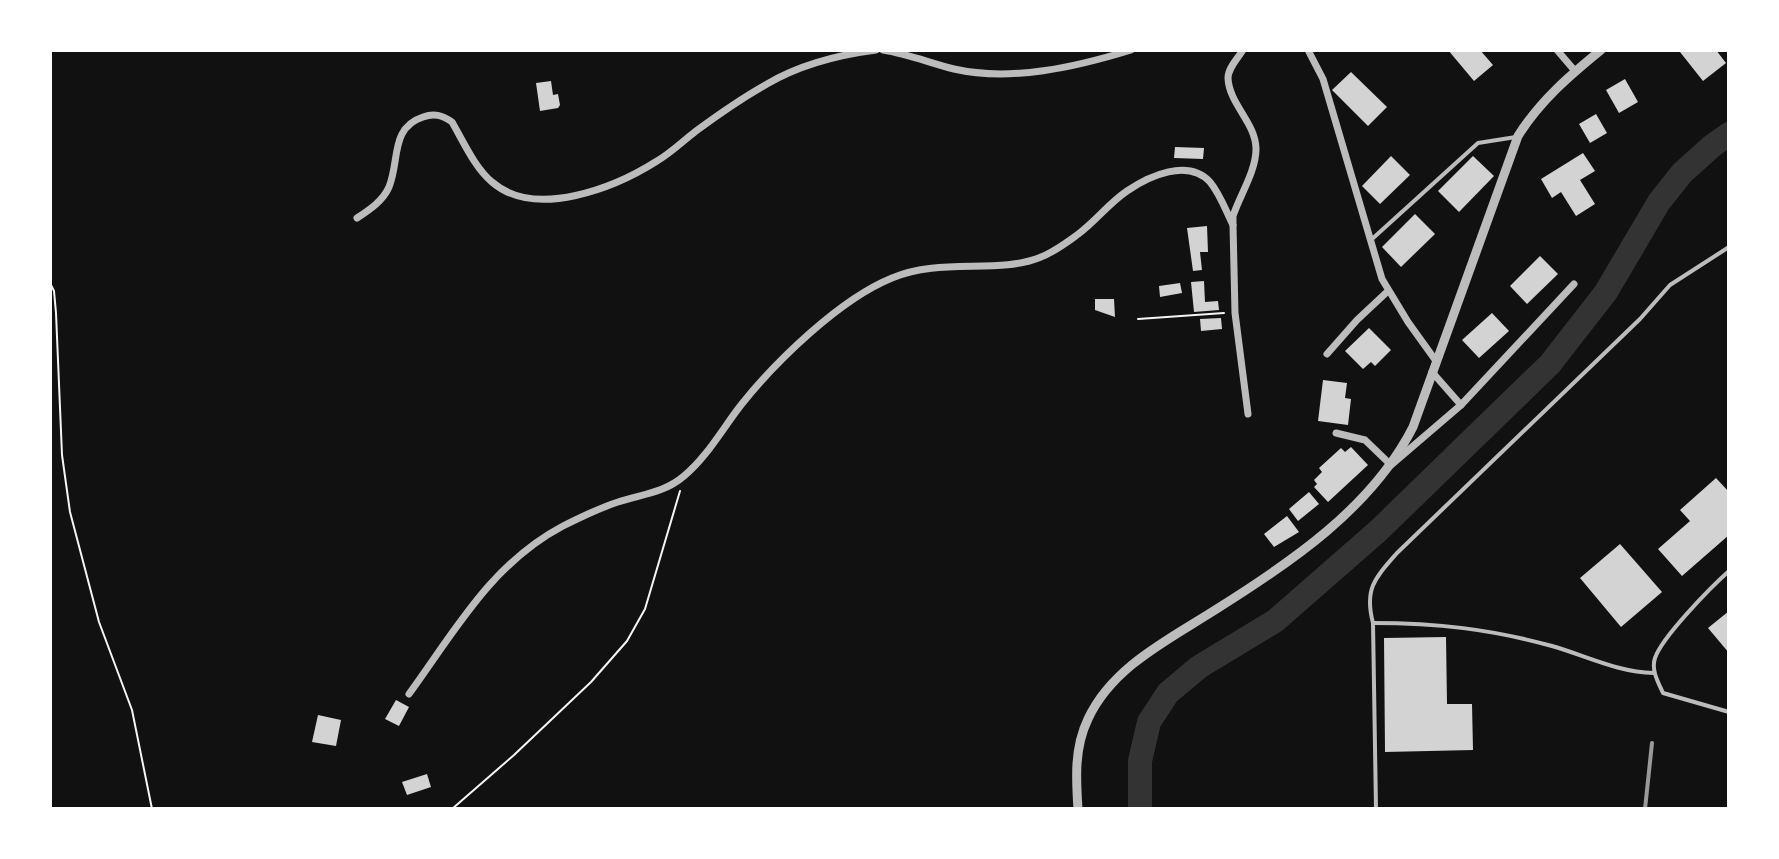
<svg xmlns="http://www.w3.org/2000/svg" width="1779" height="859" viewBox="0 0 1779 859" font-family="Commissioner,sans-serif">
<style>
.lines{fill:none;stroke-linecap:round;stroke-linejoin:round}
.river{stroke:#333;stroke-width:24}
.building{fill:#d3d3d3}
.path{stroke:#f5f5f5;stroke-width:2}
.service{stroke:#bcbcbc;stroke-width:4}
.minor{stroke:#bcbcbc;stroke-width:7}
.tertiary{stroke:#bcbcbc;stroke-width:9}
.rail{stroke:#9a9a9a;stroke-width:4}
</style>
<rect width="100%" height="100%" fill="#111"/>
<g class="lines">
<polyline class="river" points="1140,809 1140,761 1149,722 1168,693 1199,667 1275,621 1378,531 1550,364 1606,292 1659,202 1682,173 1712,146 1729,134"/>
</g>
<g class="building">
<polygon points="1448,50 1480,50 1493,65 1474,81"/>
<polygon points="1682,50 1716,50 1726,63 1703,81 1680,52"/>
<polygon points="1351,72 1387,107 1368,126 1332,90"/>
<polygon points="1625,79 1638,102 1619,113 1606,90"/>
<polygon points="551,81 553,95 558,94 560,105 558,108 540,111 536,83"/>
<polygon points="1596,114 1607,133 1590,143 1579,124"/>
<polygon points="1175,147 1204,148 1203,159 1174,158"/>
<polygon points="1583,153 1595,171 1580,180 1595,204 1576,216 1561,192 1552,198 1541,179"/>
<polygon points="1391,156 1410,175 1380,204 1362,186"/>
<polygon points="1473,156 1494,176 1459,212 1438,191"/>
<polygon points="1415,214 1435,234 1401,267 1382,247"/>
<polygon points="1207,226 1208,252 1200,252 1202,270 1193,271 1187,228"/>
<polygon points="1540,256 1558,274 1527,304 1510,286"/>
<polygon points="1204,281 1205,302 1218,301 1219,310 1194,312 1191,282"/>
<polygon points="1180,283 1182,293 1160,297 1159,286"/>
<polygon points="1095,299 1114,299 1115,317 1095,310"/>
<polygon points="1492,313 1509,331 1479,358 1462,340"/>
<polygon points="1221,318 1222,329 1201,331 1200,319"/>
<polygon points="1369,328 1391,350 1375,366 1371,362 1363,369 1345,351"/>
<polygon points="1323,380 1347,383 1345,398 1351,399 1348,425 1318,421"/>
<polygon points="1351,447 1368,465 1328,502 1314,487 1317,484 1314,480 1322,472 1319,468 1341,448 1345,452"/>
<polygon points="1716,478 1729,492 1729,535 1682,576 1658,549 1690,521 1680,510"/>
<polygon points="1309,492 1319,504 1298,521 1289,509"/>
<polygon points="1287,516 1299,532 1274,547 1264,534"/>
<polygon points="1620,544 1662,592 1621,627 1580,578"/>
<polygon points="1729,611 1729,653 1708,628"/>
<polygon points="1446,637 1447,704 1472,704 1473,750 1385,752 1384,638"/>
<polygon points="396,700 409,707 399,726 385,719"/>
<polygon points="318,715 341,720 336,746 312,742"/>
<polygon points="427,774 431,787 407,795 402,782"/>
</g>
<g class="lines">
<g class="path">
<polyline points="50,283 54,291 56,313 62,455 70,512 99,622 132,710 152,809"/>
<polyline points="1138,319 1224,313"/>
<polyline points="452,809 514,755 591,682 627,641 645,609 680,491"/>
</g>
<g class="service">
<polyline points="1371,240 1478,143 1516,137"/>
<path d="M1729,571C1711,587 1662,637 1655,658C1651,670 1658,682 1663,693L1729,712"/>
<path d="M1373,623C1437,623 1490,629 1552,646C1587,656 1617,672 1654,673"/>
<path d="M1376,809L1373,623C1364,589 1375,578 1397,553L1640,319L1670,285L1729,247"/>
</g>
<g class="minor">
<path d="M883,50C908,54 930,63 954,69C1011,82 1076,67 1131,50"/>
<path d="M1243,50C1238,58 1228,68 1228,78C1229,104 1256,123 1256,149C1256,171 1240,195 1233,216V225L1235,313L1248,414"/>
<polyline points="1308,50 1323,79 1382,279 1408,322 1436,361"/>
<polyline points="1557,50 1575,71"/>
<path d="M357,218C369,210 383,201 389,187C400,160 390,128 423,117C434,113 442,115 452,122C463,141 475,168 492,182C536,220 616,187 657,161C671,153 683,141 696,131C719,114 742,98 767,84C801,64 837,55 876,50"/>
<polyline points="1327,354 1357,320 1388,291"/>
<polyline points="1432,372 1461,405"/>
<polyline points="1336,433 1365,440 1391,465 1461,405 1574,284"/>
<path d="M409,694C455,631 491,564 563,526C581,517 599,508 618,502C643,494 664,493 684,476C707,457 723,428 741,405C776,361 840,299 892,278C941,257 998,275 1041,257C1054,252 1066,243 1077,235C1095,222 1109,203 1127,191C1149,176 1188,158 1210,182C1220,194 1226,211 1233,225"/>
</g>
<path class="tertiary" d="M1078,809C1076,779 1074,748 1088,719C1112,667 1168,640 1215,610C1290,563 1372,508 1413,427L1518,136C1540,101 1569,76 1601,50"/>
<polyline class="rail" points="1645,809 1652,743"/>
</g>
<rect width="1779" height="859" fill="none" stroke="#ffffff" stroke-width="104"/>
</svg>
